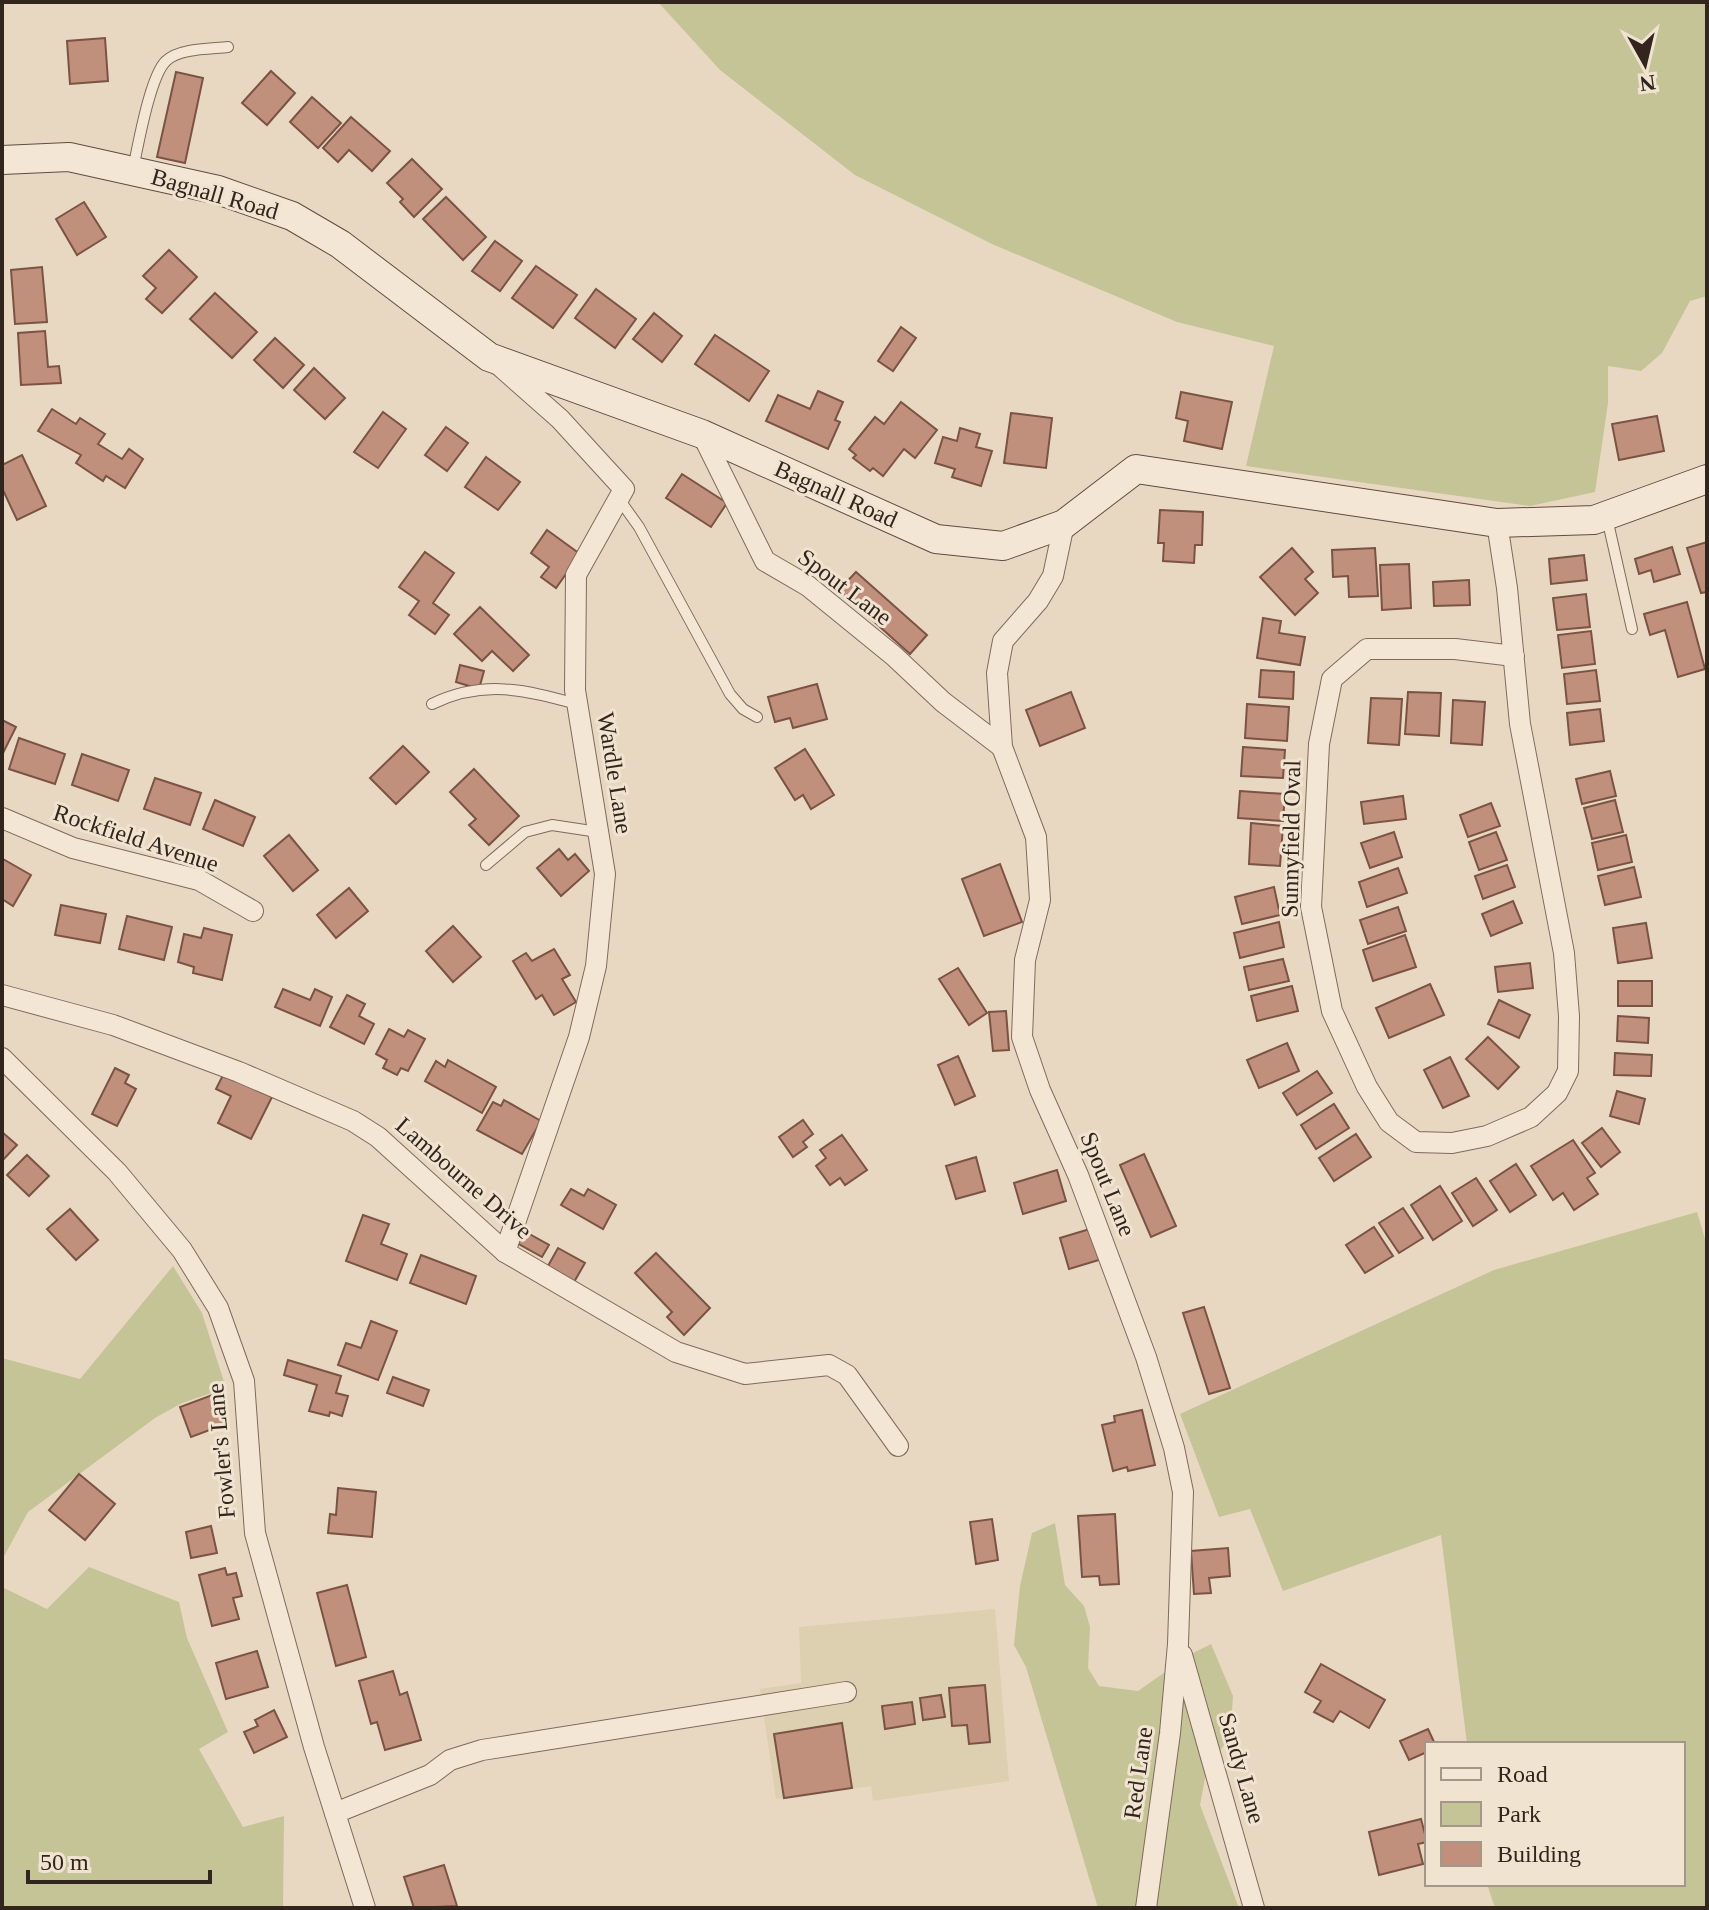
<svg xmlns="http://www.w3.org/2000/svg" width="1709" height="1910" viewBox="0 0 1709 1910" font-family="Georgia,serif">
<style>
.farmland{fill:#dcd0b0}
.green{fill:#c4c497}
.building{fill:#c1907c;stroke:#7b5344;stroke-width:2}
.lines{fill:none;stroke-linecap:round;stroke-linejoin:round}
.lane-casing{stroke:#7f6a5b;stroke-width:12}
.street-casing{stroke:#7f6a5b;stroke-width:22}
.secondary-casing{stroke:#614c3e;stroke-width:30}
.lane{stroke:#f4e6d4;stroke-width:10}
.street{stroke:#f4e6d4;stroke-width:20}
.secondary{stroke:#f4e6d4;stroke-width:28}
.labels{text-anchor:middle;stroke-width:6;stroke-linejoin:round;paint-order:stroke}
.street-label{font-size:24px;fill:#31251e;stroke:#f0e3d0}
</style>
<rect width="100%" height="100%" fill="#e8d8c2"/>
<polygon class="farmland" points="995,1609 1009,1781 873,1801 871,1786 776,1799 760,1689 801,1683 799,1627"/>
<g class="green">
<polygon points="658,2 1707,2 1707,296 1690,301 1662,353 1641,371 1608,366 1608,403 1595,492 1530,506 1246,466 1274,346 1177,322 992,244 855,175 720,70"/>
<polygon points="1697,1212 1707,1245 1707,1908 1495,1908 1487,1884 1683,1884 1683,1744 1467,1744 1441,1535 1283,1591 1250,1509 1219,1517 1180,1414 1494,1270"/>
<polygon points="173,1266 202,1313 226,1388 182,1403 155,1418 28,1512 2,1560 2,1358 80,1379"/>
<polygon points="1055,1523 1065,1585 1084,1606 1090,1627 1088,1668 1099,1686 1138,1691 1191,1654 1211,1644 1233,1696 1230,1737 1207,1768 1200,1805 1239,1908 1098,1908 1026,1667 1014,1645 1020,1586 1032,1533"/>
<polygon points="89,1567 179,1602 187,1638 228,1732 199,1749 243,1827 284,1816 283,1908 2,1908 2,1587 47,1609"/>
</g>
<g class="building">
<polygon points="105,38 108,81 70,84 67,41"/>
<polygon points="271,71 295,93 267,125 242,103"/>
<polygon points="176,72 203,78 185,163 157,157"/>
<polygon points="312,97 341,123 318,148 290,122"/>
<polygon points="351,117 390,151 372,171 349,150 338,162 323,148"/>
<polygon points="412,159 442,189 414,217 400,202 403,199 387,183"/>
<polygon points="446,197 486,237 463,260 423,219"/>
<polygon points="84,202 106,237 77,255 56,219"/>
<polygon points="495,241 522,261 500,291 472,271"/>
<polygon points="169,250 197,277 162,313 146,299 156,288 143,276"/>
<polygon points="536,266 577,295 553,328 512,298"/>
<polygon points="42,267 47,322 15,324 11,270"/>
<polygon points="596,289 636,319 615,348 575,318"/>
<polygon points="215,293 257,332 232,358 190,319"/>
<polygon points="654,313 682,336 662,362 633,339"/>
<polygon points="901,327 916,338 893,371 878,361"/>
<polygon points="45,331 48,367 59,366 61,383 21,385 18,333"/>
<polygon points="715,335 769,371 749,401 695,364"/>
<polygon points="275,338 304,365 283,388 254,360"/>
<polygon points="314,368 345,398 325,419 294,390"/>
<polygon points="818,391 843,402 835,420 840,422 828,449 766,421 778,395 810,409"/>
<polygon points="1181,392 1232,402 1222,449 1184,441 1188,421 1176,418"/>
<polygon points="901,402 937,430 915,458 904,449 883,476 873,468 870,471 853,458 856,455 849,449 875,417 884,424"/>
<polygon points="52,409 76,424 80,418 105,434 98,444 122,459 129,449 143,459 125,488 106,476 103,481 76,463 81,455 38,431"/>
<polygon points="383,412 406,429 378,468 354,452"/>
<polygon points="1011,413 1052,418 1046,468 1004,463"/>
<polygon points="1657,416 1664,451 1619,460 1612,424"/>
<polygon points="446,427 468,443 447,471 425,455"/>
<polygon points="960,428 980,434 976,447 992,451 981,486 952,477 955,469 935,463 943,437 957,441"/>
<polygon points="22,455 46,506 17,520 2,488 2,465"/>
<polygon points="486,457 520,482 498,510 465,487"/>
<polygon points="682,474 727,503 711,527 666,498"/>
<polygon points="1160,510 1203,512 1202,545 1195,545 1194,563 1163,561 1164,543 1158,543"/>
<polygon points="547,530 580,554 556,588 541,577 549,567 531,553"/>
<polygon points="1707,542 1707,592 1701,593 1687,548"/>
<polygon points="1672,547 1680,574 1654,582 1651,570 1639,574 1635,559"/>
<polygon points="1292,548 1313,572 1305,579 1318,593 1295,615 1260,577"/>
<polygon points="1375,548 1378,596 1349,597 1348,576 1333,577 1332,550"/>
<polygon points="425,552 454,573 433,603 449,615 435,634 409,615 419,601 399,587"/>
<polygon points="1584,555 1587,580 1551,584 1549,559"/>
<polygon points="1409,564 1411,608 1382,610 1380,565"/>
<polygon points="856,572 927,635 910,654 839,590"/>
<polygon points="1469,580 1470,605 1434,606 1433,582"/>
<polygon points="1586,594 1590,627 1557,630 1553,598"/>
<polygon points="1687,602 1705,669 1678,677 1665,630 1650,635 1644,614"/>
<polygon points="480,607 529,655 513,671 492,651 482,661 454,634"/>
<polygon points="1263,618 1281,621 1279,633 1305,637 1300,665 1257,658"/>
<polygon points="1591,631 1595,664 1562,668 1558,635"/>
<polygon points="460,665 484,671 479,689 456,682"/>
<polygon points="1261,670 1294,672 1293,699 1259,697"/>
<polygon points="1596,670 1600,701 1567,704 1564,674"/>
<polygon points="817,684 827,719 793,728 790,718 775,722 768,697"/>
<polygon points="1071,692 1085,728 1040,746 1026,710"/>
<polygon points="1408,692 1441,693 1439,736 1405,734"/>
<polygon points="1371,698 1402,699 1399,745 1368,743"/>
<polygon points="1453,700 1485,702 1482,745 1451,743"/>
<polygon points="1247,704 1289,707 1287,741 1245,738"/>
<polygon points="1600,709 1604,741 1570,745 1567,713"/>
<polygon points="2,720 16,727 2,755"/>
<polygon points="19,738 65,754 55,784 9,769"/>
<polygon points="403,746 429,772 396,804 370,778"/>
<polygon points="1243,747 1285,750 1283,778 1241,776"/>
<polygon points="805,749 834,795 811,809 803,795 795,800 775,768"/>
<polygon points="82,754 129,770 118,801 72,785"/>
<polygon points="474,769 519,816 489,845 469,825 476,819 450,792"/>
<polygon points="1610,771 1616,796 1582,804 1576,779"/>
<polygon points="155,778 201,793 190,825 144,809"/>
<polygon points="1240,791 1285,794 1283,821 1238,818"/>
<polygon points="1403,796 1406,819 1364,824 1361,802"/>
<polygon points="215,800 255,817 243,846 203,829"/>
<polygon points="1615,800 1623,832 1592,839 1584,808"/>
<polygon points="1491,803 1500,826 1468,837 1460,815"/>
<polygon points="1251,823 1283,826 1280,866 1249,864"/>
<polygon points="1394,832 1402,857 1370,868 1361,843"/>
<polygon points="1496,832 1507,860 1479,870 1469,842"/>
<polygon points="289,835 318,870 293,891 264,856"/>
<polygon points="1626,835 1632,862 1598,870 1592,843"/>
<polygon points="559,849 568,860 575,854 589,871 561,896 537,868"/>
<polygon points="3,859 31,875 13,906 2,899"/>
<polygon points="1000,864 1022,922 984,936 962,879"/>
<polygon points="1507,865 1515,887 1483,899 1475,876"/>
<polygon points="1634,867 1641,897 1605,905 1598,876"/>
<polygon points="1398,868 1407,893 1367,907 1359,882"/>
<polygon points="1274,887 1280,915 1242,924 1235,897"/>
<polygon points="349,888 368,911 336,938 317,915"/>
<polygon points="1513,901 1522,923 1491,936 1482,914"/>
<polygon points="61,905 106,914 100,943 55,935"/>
<polygon points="1398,907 1406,931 1368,944 1360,920"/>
<polygon points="127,916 172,927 164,960 119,949"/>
<polygon points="1279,922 1284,947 1240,958 1234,933"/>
<polygon points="1646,923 1652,958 1618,963 1613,928"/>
<polygon points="453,926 481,957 453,982 426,951"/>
<polygon points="204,928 232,935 222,980 193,973 194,967 178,962 184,934 201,938"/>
<polygon points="1405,935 1416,967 1373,981 1363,950"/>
<polygon points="554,949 570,975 562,979 576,1002 554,1015 542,995 536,999 513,961 526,953 532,961"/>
<polygon points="1283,959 1289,981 1249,990 1244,967"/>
<polygon points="1530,963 1533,988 1498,992 1495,967"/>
<polygon points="958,968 987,1013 969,1025 939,979"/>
<rect x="1618" y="981" width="34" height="25"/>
<polygon points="1430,984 1444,1015 1389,1038 1376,1008"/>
<polygon points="1292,986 1298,1011 1257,1021 1251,996"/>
<polygon points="283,989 310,1000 315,989 332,997 320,1026 275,1007"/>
<polygon points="347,995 365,1004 359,1016 374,1024 364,1044 330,1027"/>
<polygon points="1499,1000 1530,1015 1519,1038 1488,1024"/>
<polygon points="1006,1011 1009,1050 993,1051 989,1012"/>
<polygon points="1618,1016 1649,1018 1648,1043 1617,1041"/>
<polygon points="389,1029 404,1037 408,1030 425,1039 408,1071 401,1068 397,1075 383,1068 387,1060 376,1054"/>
<polygon points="1488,1037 1519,1067 1498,1089 1466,1059"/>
<polygon points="1287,1043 1299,1071 1259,1088 1247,1060"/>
<polygon points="1615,1053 1652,1055 1651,1076 1614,1075"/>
<polygon points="958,1056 975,1096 955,1105 938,1065"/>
<polygon points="1450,1057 1469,1096 1443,1108 1424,1070"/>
<polygon points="448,1060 496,1087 482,1113 425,1081 436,1061 445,1067"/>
<polygon points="115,1068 129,1075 125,1083 136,1089 117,1126 92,1114"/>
<polygon points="1317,1071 1332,1093 1297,1115 1283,1093"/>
<polygon points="224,1073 272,1097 251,1139 218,1123 231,1096 216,1089"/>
<polygon points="1617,1091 1645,1099 1639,1124 1610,1116"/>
<polygon points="504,1100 541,1121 522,1154 477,1130 493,1102 501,1106"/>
<polygon points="1334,1104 1349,1128 1316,1149 1301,1125"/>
<polygon points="803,1120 813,1134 803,1142 807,1147 793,1157 779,1137"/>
<polygon points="1602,1128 1620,1152 1601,1167 1582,1143"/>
<polygon points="2,1132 17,1145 2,1161"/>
<polygon points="1356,1134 1371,1157 1334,1181 1319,1158"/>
<polygon points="842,1135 867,1170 845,1185 840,1178 830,1185 816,1166 826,1158 820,1150"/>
<polygon points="1573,1140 1595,1173 1587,1178 1598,1194 1574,1210 1563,1193 1553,1200 1531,1166"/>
<polygon points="1144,1154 1176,1226 1151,1237 1120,1165"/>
<polygon points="27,1155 49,1176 29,1196 7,1175"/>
<polygon points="976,1157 985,1191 956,1199 946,1166"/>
<polygon points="1516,1164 1536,1195 1510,1212 1490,1181"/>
<polygon points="1057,1170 1066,1201 1023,1214 1014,1183"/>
<polygon points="1476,1178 1497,1210 1473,1226 1452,1193"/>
<polygon points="1440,1186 1462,1221 1433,1240 1411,1205"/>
<polygon points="571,1189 584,1196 588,1189 616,1205 603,1229 561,1205"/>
<polygon points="1403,1208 1423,1238 1399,1253 1379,1223"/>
<polygon points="70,1209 98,1240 76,1260 47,1229"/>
<polygon points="363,1215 389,1224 381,1244 407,1254 397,1280 346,1261"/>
<polygon points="1374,1227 1393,1256 1365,1273 1346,1245"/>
<polygon points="1093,1228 1102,1259 1069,1269 1060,1238"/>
<polygon points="524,1231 549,1245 542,1257 517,1243"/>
<polygon points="558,1248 585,1263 574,1282 548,1266"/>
<polygon points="656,1253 710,1308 684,1335 667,1317 672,1312 635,1273"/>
<polygon points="421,1255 476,1276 466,1304 410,1283"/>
<polygon points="1204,1307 1230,1388 1209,1394 1183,1313"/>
<polygon points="371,1321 397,1331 378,1380 338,1365 346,1343 361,1348"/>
<polygon points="288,1360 341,1376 336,1393 348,1396 342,1416 330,1412 329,1416 309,1411 317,1385 284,1375"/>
<polygon points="393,1377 429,1390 423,1406 387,1393"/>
<polygon points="215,1394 226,1424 191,1437 180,1407"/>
<polygon points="1142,1410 1155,1465 1128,1471 1127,1467 1113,1471 1102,1425 1115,1422 1114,1416"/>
<polygon points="79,1474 115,1504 85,1540 49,1510"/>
<polygon points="338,1488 376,1492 372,1537 328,1533 330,1514 336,1515"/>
<polygon points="1115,1514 1119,1584 1100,1585 1099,1576 1082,1577 1078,1516"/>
<polygon points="992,1519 998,1560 976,1564 970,1522"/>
<polygon points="211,1526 217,1553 191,1558 186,1532"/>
<polygon points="1228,1548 1230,1576 1209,1578 1211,1593 1194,1594 1191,1551"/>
<polygon points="225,1568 227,1575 236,1573 242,1596 233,1598 239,1619 212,1626 199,1575"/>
<polygon points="347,1585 366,1657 336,1666 317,1593"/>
<polygon points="257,1651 268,1687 226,1699 216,1663"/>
<polygon points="1321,1664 1385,1700 1369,1728 1340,1711 1333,1722 1314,1712 1321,1701 1305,1692"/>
<polygon points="393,1671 400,1695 407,1692 421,1740 385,1750 377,1722 371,1724 359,1681"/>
<polygon points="985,1685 990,1742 969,1744 967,1725 952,1726 949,1688"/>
<polygon points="941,1695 945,1717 923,1720 920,1698"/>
<polygon points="912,1702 915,1724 885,1729 882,1706"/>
<polygon points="274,1710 287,1737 254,1753 244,1732 258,1726 255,1720"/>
<polygon points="842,1723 852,1788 784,1798 774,1734"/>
<polygon points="1428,1729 1435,1744 1427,1744 1427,1752 1409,1760 1400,1741"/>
<polygon points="1421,1819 1427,1842 1418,1844 1423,1864 1379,1875 1369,1832"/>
<polygon points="444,1865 457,1906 414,1908 404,1877"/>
</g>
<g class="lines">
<g class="lane-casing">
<g id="lane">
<path d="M133,169C138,146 150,76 166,61C179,48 211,49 228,47"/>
<polyline points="619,499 639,527 730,694 743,709 757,717"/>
<polyline points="1607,518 1632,629"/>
<path d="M432,704C484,679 525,690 577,704"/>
<polyline points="486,865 525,832 552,825 598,832"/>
</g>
</g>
<g class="street-casing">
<g id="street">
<polyline points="500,366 560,419 624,489 576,575 575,690 605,874 596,966 579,1037 505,1252"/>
<polyline points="702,434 765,561 808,586 894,656 943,702 1002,747"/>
<polyline points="1497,523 1507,588 1520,724 1564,953 1569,1016 1568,1071 1557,1093 1531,1117 1487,1136 1452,1143 1416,1142 1389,1122 1367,1087 1332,1011 1311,907 1319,744 1332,679 1367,649 1455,649 1514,656"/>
<polyline points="1064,524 1053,576 1038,601 1003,641 997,673 1002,747 1036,837 1040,900 1025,960 1022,1037 1040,1090 1078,1175 1146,1357 1174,1448 1183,1492 1178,1644 1170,1733 1146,1908"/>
<polyline points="2,818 73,848 199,880 253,911"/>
<polyline points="2,995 113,1025 239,1072 353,1121 378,1137 505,1252 676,1352 745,1374 829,1365 847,1375 898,1446"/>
<polyline points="2,1058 117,1172 182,1250 218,1308 244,1381 255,1533 314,1747 365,1908"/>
<polyline points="1182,1655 1254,1908"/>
<polyline points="335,1813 430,1775 450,1760 482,1750 846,1692"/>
</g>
</g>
<g class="secondary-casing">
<polyline id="secondary" points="2,160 69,157 218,190 292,216 340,244 489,357 702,434 936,539 1003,546 1064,524 1136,469 1497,523 1594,520 1707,479"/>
</g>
<use href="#lane" class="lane"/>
<use href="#street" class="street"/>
<use href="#secondary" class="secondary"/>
</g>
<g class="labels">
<g class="street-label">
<text transform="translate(215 194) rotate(16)" y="8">Bagnall Road</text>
<text transform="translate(836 494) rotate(24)" y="8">Bagnall Road</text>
<text transform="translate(845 587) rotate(37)" y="8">Spout Lane</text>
<text transform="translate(615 773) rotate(81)" y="8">Wardle Lane</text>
<text transform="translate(136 838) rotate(18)" y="8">Rockfield Avenue</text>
<text transform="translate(1291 839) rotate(-89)" y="8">Sunnyfield Oval</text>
<text transform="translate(464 1178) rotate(41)" y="8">Lambourne Drive</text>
<text transform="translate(1108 1184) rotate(68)" y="8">Spout Lane</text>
<text transform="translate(221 1451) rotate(-95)" y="8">Fowler's Lane</text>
<text transform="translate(1242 1768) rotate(74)" y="8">Sandy Lane</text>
<text transform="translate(1138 1773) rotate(-82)" y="8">Red Lane</text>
</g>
</g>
<rect width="1709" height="1910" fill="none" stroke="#31251e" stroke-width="8"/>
<rect x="1425" y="1742" width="260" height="144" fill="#f0e3d0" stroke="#a49789" stroke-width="2"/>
<rect x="1441" y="1768" width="40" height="12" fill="#f4e6d4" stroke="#a49789" stroke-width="2"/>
<text x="1497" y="1782" font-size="24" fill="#31251e">Road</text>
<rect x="1441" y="1802" width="40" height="24" fill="#c4c497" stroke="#a49789" stroke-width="2"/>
<text x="1497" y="1822" font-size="24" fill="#31251e">Park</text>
<rect x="1441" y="1842" width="40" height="24" fill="#c1907c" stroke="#a49789" stroke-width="2"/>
<text x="1497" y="1862" font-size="24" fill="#31251e">Building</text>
<g transform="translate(1645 64) rotate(172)" stroke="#f0e3d0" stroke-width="6" paint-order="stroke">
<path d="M0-6L14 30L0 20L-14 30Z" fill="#31251e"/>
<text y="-12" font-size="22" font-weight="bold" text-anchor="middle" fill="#31251e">N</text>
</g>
<path d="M28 1870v12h182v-12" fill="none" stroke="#31251e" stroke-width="4"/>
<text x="40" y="1870" font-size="24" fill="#31251e" stroke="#f0e3d0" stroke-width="6" paint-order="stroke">50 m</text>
</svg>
